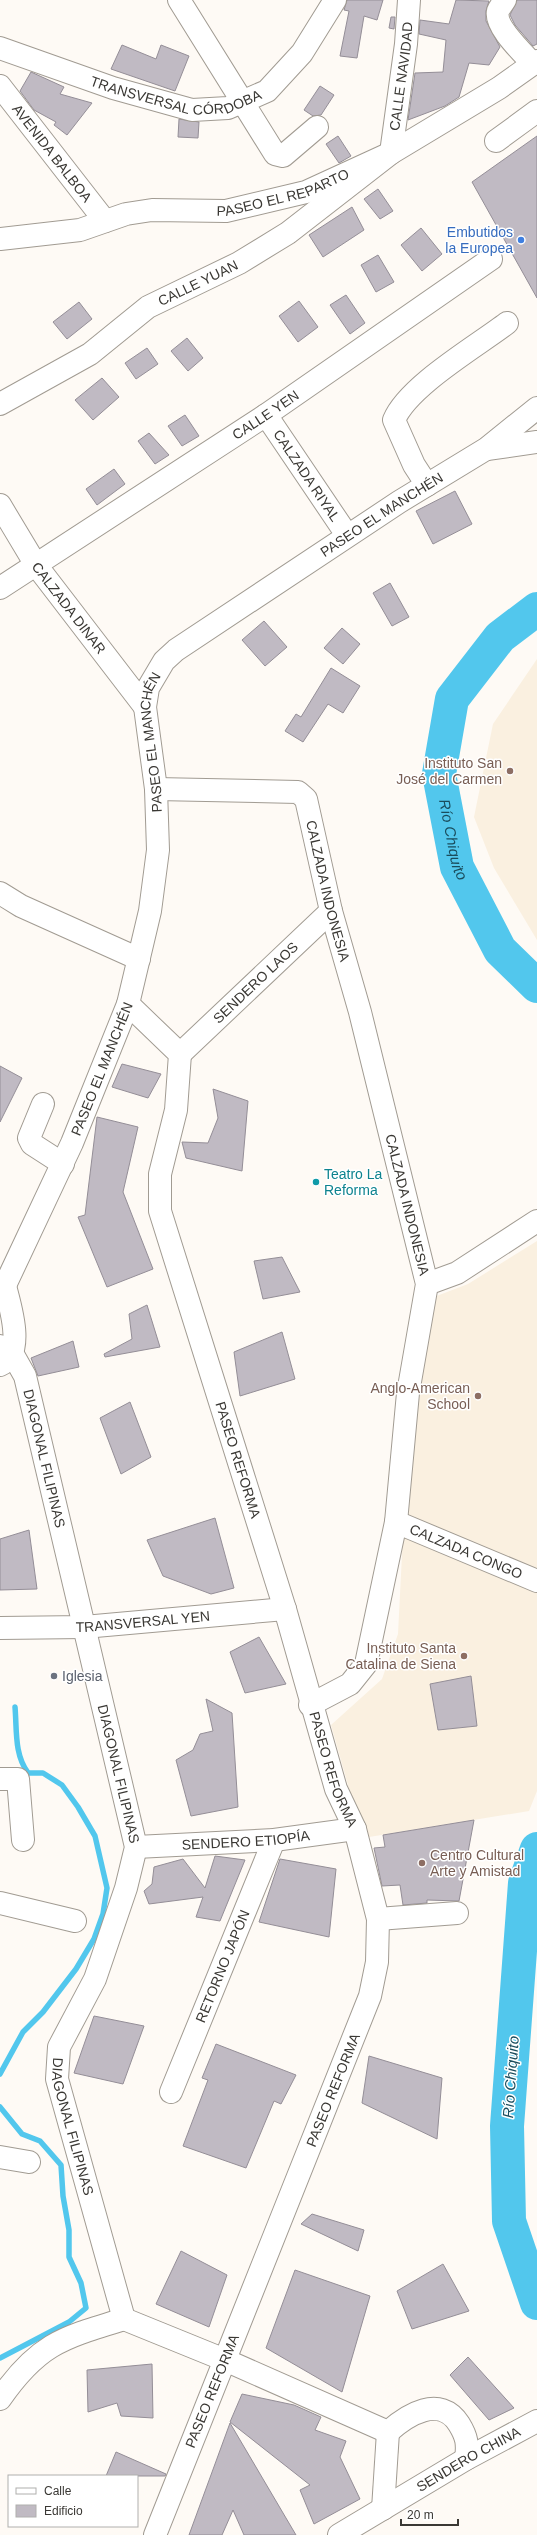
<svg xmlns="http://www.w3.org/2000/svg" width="537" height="2535" viewBox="0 0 537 2535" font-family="Helvetica,sans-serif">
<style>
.built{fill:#faf0e0}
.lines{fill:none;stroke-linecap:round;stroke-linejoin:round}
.stream{stroke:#52c7ed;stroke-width:5.5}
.river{stroke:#52c7ed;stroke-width:34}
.building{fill:#c0bac3;stroke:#948e97}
.minor-casing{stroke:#a19b92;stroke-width:24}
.minor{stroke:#fff;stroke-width:22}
.shop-dot{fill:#3f7fe0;stroke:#fff;stroke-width:1.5}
.education-dot{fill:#8d6e63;stroke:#fff;stroke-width:1.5}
.culture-dot{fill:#0f9aa8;stroke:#fff;stroke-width:1.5}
.worship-dot{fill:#6b7280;stroke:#fff;stroke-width:1.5}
.labels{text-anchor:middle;stroke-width:3;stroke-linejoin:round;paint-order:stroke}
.street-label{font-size:14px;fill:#3a3834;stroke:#fff}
.shop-label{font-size:14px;fill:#366cbe;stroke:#fff;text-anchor:end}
.education-label{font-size:14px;fill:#785e54;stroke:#fff;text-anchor:end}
.culture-label{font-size:14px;fill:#0d838f;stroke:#fff;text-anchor:start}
.worship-label{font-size:14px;fill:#5b616d;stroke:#fff;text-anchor:start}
.water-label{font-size:15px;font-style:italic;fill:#1a4c5c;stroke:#fff}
</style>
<rect width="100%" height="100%" fill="#fefaf5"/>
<g class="built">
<polygon points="537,659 537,940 494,868 474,817 493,724"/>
<polygon points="537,1241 537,1791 529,1811 363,1838 331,1725 382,1679 398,1634 405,1495 434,1297 468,1284"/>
</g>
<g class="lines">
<g class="stream">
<path d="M0,2074L23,2032L43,2012L76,1969L94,1939L103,1914L107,1888L95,1836L78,1807L62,1785L43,1773H28C14,1754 17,1730 15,1707"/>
<polyline points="0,2107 22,2134 40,2141 61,2165 63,2196 69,2230 69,2257 81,2283 86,2308 69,2322 0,2358"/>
</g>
<g class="river">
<path id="s1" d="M537,609L500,637L452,699L439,774L457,867L500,950L537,986"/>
<polyline points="537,1849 525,1883 507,2126 509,2221 537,2303"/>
</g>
</g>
<g class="building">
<polygon points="347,0 383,0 377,20 364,16 357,58 340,56 349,11 344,10"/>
<polygon points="456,0 489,1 486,11 486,21 500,47 489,65 469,63 459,97 445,106 408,120 415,73 443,72 446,40 419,34 420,20 449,24"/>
<polygon points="517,0 537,0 537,44 533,46 515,25 510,15"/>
<polygon points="391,17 395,17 394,29 389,28"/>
<polygon points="122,45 156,59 161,45 189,56 175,91 111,69"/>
<polygon points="31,72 64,87 60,94 92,103 67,135 54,125 56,122 34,110 20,91"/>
<polygon points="320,86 334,95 321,115 313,116 304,110"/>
<polygon points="179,119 199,122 198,138 178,137"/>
<polygon points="338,136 351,156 339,163 326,144"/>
<polygon points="537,136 537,298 472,182"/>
<polygon points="378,189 393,211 380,219 364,199"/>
<polygon points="352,207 364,230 323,257 309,235"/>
<polygon points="421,228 442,254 422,271 401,245"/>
<polygon points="378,255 394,282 376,292 361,265"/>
<polygon points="346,295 365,323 350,334 330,305"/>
<polygon points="299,301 318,327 298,342 279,316"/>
<polygon points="79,302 92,319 67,339 53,322"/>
<polygon points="187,338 203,358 188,371 171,351"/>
<polygon points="147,348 158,364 136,379 125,363"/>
<polygon points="102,378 119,397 93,420 75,400"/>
<polygon points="185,415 199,436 182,446 168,426"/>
<polygon points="149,433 169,455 155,464 138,441"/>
<polygon points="114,469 125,484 97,505 86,489"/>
<polygon points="455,491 472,524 433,544 416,511"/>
<polygon points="390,583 409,617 392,626 373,593"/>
<polygon points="264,621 287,647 265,666 242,640"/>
<polygon points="342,628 360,644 343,664 324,648"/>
<polygon points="331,668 360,686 343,713 328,704 303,742 285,731 296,714 301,717"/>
<polygon points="122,1064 161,1074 148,1098 112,1087"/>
<polygon points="0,1066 22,1078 0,1122"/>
<polygon points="213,1089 248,1101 242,1171 186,1158 182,1142 208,1143 218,1118"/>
<polygon points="97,1117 138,1127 123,1192 153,1269 107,1287 78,1217 85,1215"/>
<polygon points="282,1257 300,1292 263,1299 254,1261"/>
<polygon points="147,1305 160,1347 105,1357 104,1354 132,1339 129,1314"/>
<polygon points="282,1332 295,1379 240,1396 234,1352"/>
<polygon points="73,1341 79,1367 38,1376 31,1358"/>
<polygon points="130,1402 151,1457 121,1474 100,1418"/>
<polygon points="215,1518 234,1588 211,1594 163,1576 147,1540"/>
<polygon points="29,1530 37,1589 0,1590 0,1539"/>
<polygon points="259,1637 286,1684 245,1693 230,1652"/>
<polygon points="471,1676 477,1726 438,1730 430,1684"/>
<polygon points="206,1699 232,1713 238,1807 191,1816 176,1760 193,1750 200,1734 213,1731"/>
<polygon points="474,1820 459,1901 427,1900 427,1903 403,1905 400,1885 382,1886 374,1848 385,1847 383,1835"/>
<polygon points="215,1856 245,1860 220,1921 196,1917 203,1897 149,1904 144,1891 152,1884 154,1867 183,1859 205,1888"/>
<polygon points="280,1859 336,1869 329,1937 259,1922"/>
<polygon points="94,2016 144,2026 123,2084 74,2073"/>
<polygon points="216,2044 296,2075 281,2104 274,2101 246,2168 183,2146 208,2080 202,2078"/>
<polygon points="369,2056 442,2078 437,2139 362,2103"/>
<polygon points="312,2214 364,2230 358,2251 301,2224"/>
<polygon points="181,2251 227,2275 209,2327 156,2304"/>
<polygon points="443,2264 469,2311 412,2329 397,2291"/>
<polygon points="295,2270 370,2296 342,2392 266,2348"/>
<polygon points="468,2357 514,2408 489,2420 450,2375"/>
<polygon points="152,2364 153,2418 121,2416 117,2403 88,2412 87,2370"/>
<polygon points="242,2394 294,2405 321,2417 315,2430 346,2441 340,2457 360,2499 314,2524 300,2490 310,2485 230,2422"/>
<polygon points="230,2423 296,2535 244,2535 233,2510 222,2535 189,2535"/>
<polygon points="116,2452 166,2474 165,2476 106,2476"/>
</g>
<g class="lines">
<g class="minor-casing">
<g id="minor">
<polyline points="179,0 275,154 283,156 317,127"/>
<path d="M505,0C503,3 499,8 498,11C494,26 523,53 533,64"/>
<path id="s2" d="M0,48L113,88L192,110L228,108L267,91L302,53L335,0"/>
<path id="s3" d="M0,86L105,221"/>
<polyline points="496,141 537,111"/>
<path id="s4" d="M0,239L80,230L126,214L152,210L226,211L306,192L391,153L499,88L537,61"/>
<path id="s5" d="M0,404L90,354L148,307L239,263L288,233L391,153L406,44L409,0"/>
<path id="s6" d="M266,415L347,535"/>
<polyline points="487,449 537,442"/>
<path d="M427,485L414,465L394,420C408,386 477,346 507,323"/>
<path id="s7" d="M0,505L36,565L145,707"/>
<path id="s8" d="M0,588L266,415L491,259"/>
<path id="s9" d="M156,789L298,792L306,799L331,911L360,1012L427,1284L408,1393L396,1522L366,1664L350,1684L310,1705"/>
<polyline points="0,893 21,906 139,959"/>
<path id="s10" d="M128,1004L180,1054L176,1110L160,1174V1211L285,1609L336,1789L355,1829L378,1919L377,1962L370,1996L155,2535"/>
<path id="s11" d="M180,1054L331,911"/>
<polyline points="43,1104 29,1138 32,1144 63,1164"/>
<polyline points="427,1284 457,1273 537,1221"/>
<path id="s12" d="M0,1296L72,1143L128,1004L150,911L158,850L156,789L145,707L148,688L164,661L176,650L399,502L486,449L537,408"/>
<path id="s13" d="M0,1346L12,1353L25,1376L136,1847L126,1888L95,1979L59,2047L57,2079L124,2319"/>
<path d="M0,1365C26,1354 10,1306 5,1286"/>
<path id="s14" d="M396,1522L537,1581"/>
<path id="s15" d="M0,1628L84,1627L285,1609"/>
<polyline points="0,1779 18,1779 23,1840"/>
<path id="s16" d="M136,1847L274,1840L355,1829"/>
<polyline points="0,1903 75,1921"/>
<polyline points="378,1919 457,1913"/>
<path id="s17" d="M171,2092L274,1840"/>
<polyline points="0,2157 29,2162"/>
<path d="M124,2319L225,2360L388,2432C407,2415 440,2394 459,2424C467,2437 468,2444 466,2459"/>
<path d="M0,2399C38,2344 62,2338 124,2319"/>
<polyline points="383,2509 388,2432"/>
<path id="s18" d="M339,2535L466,2459L537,2421"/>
</g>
</g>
<use href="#minor" class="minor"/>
</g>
<circle class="shop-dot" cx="521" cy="240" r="4"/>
<g class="education-dot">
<circle cx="510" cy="771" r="4"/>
<circle cx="478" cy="1396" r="4"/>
<circle cx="464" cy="1656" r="4"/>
<circle cx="422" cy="1863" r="4"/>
</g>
<circle class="culture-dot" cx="316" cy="1182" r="4"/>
<circle class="worship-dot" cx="54" cy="1676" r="4"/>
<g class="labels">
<g class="street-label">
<text dy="5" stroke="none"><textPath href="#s5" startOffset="544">CALLE NAVIDAD</textPath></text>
<text dy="5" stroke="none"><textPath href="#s2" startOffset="185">TRANSVERSAL CÓRDOBA</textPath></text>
<text dy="5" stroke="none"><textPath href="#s3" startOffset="85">AVENIDA BALBOA</textPath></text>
<text dy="5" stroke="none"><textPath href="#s4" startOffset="289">PASEO EL REPARTO</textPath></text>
<text dy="5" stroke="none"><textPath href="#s5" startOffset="233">CALLE YUAN</textPath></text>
<text dy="5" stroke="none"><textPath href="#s8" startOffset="317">CALLE YEN</textPath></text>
<text dy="5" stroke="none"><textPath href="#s6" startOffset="73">CALZADA RIYAL</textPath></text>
<text dy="5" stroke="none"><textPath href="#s12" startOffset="933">PASEO EL MANCHÉN</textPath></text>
<text dy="5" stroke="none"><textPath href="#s7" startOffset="124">CALZADA DINAR</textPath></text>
<text dy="5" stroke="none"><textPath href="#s12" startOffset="585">PASEO EL MANCHÉN</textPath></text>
<text dy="5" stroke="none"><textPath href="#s9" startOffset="247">CALZADA INDONESIA</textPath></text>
<text dy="5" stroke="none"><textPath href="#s11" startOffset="104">SENDERO LAOS</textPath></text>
<text dy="5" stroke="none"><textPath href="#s12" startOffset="249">PASEO EL MANCHÉN</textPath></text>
<text dy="5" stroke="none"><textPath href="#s9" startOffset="571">CALZADA INDONESIA</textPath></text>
<text dy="5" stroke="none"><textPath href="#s13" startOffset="125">DIAGONAL FILIPINAS</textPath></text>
<text dy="5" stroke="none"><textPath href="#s10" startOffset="492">PASEO REFORMA</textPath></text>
<text dy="5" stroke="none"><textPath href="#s14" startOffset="76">CALZADA CONGO</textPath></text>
<text dy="5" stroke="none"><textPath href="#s15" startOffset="143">TRANSVERSAL YEN</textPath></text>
<text dy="5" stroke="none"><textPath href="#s10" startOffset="816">PASEO REFORMA</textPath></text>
<text dy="5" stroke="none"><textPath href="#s13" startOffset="449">DIAGONAL FILIPINAS</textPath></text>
<text dy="5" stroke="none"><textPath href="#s16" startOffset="110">SENDERO ETIOPÍA</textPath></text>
<text dy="5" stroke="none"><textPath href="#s17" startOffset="136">RETORNO JAPÓN</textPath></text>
<text transform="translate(333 2090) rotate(-68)" y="5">PASEO REFORMA</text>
<text dy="5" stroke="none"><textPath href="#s13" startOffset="821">DIAGONAL FILIPINAS</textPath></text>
<text transform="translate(212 2391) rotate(-68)" y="5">PASEO REFORMA</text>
<text dy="5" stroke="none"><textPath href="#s18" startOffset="150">SENDERO CHINA</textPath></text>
</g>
<g class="shop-label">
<text x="513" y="237">Embutidos<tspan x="513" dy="16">la Europea</tspan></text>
</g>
<g class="education-label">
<text x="502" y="768">Instituto San<tspan x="502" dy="16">José del Carmen</tspan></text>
<text x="470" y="1393">Anglo-American<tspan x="470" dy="16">School</tspan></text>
<text x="456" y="1653">Instituto Santa<tspan x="456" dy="16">Catalina de Siena</tspan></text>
<text x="430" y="1860" text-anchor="start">Centro Cultural<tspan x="430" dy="16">Arte y Amistad</tspan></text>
</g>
<g class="culture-label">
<text x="324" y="1179">Teatro La<tspan x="324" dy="16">Reforma</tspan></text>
</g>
<g class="worship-label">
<text x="62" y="1681">Iglesia</text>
</g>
<g class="water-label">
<text dy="5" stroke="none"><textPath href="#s1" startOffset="268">Río Chiquito</textPath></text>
<text transform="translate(511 2077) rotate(-86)" y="5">Río Chiquito</text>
</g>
</g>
<rect x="8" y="2475" width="130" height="52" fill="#ffffff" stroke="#b0afae"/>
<rect x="16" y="2488" width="20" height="6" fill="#ffffff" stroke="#b0afae"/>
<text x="44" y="2495" font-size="12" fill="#3a3834">Calle</text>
<rect x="16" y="2505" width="20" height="12" fill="#c0bac3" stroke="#b0afae"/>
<text x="44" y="2515" font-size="12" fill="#3a3834">Edificio</text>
<path d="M401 2519v6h57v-6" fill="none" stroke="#3a3834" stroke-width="2"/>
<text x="407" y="2519" font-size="12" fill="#3a3834" stroke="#ffffff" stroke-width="3" paint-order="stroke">20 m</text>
</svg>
